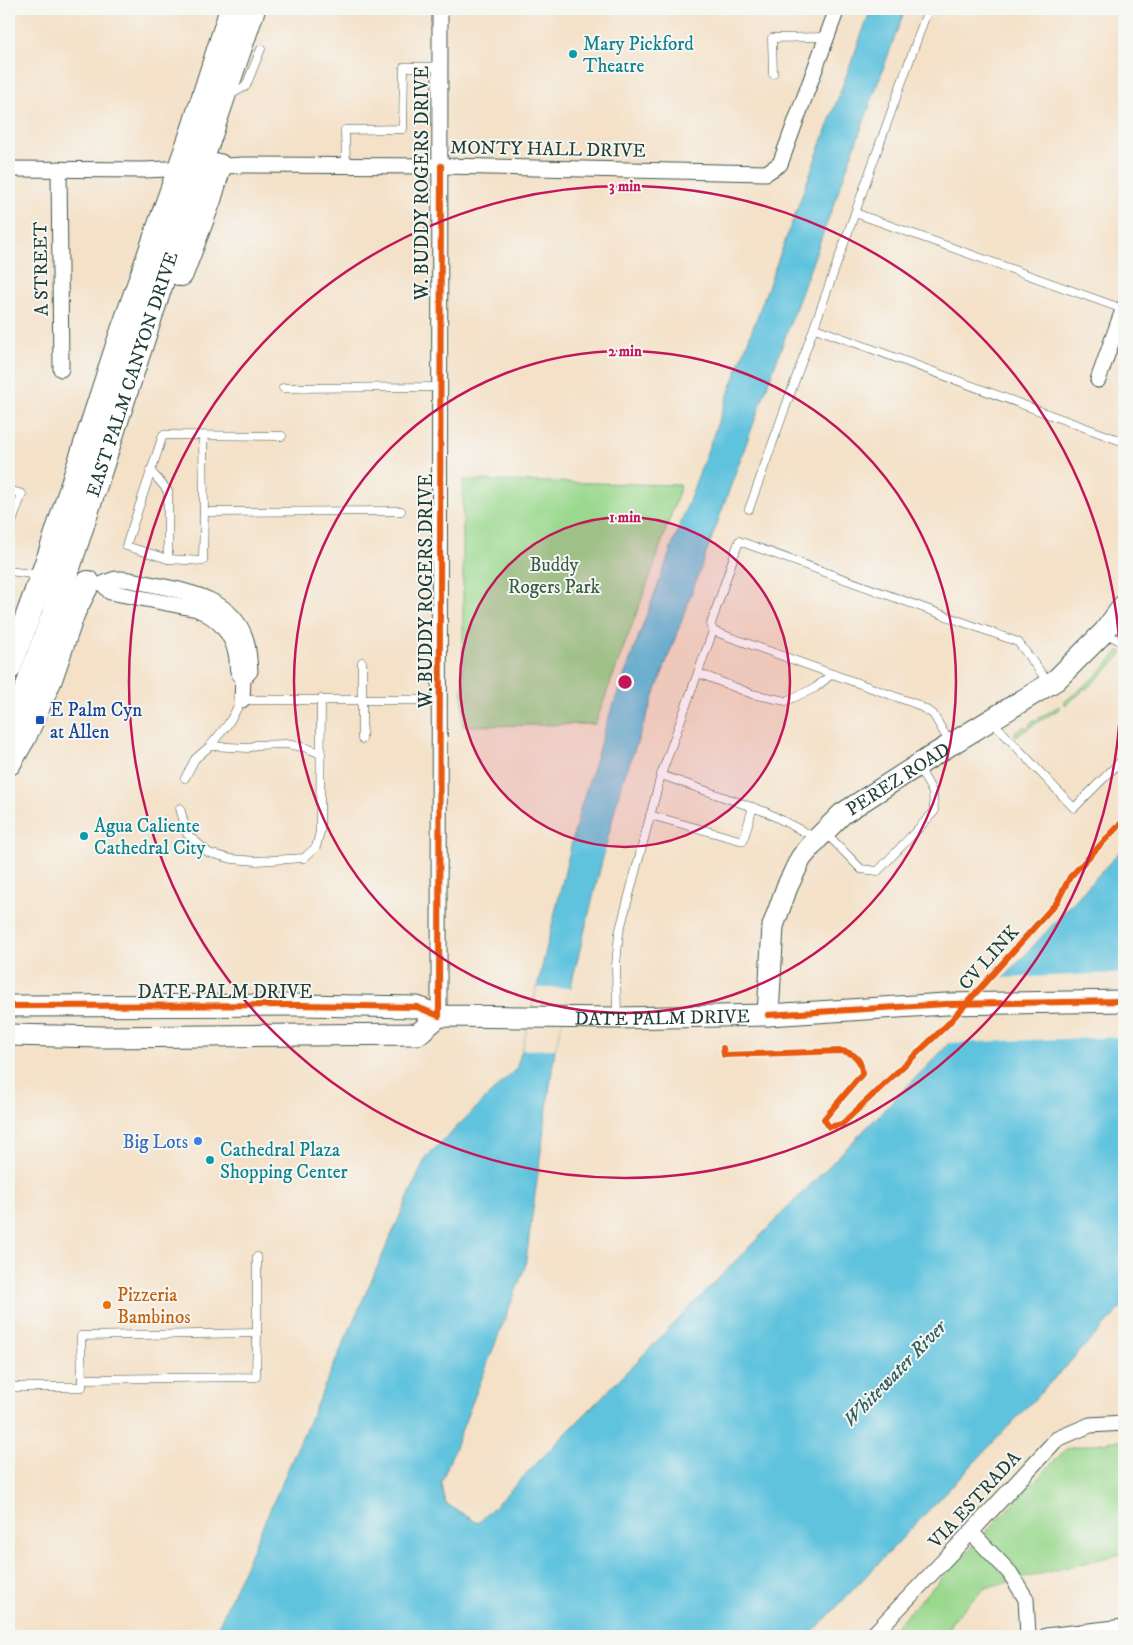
<svg xmlns="http://www.w3.org/2000/svg" width="1133" height="1645" viewBox="0 0 1133 1645" font-family="'IM FELL DW Pica',serif">
<style>
.green{fill:#9ad88e;stroke:#5c8a61}
.water{fill:#60c3de;stroke:#408089}
.pier{fill:#f4e1c8}
.lines{fill:none;stroke-linecap:round;stroke-linejoin:round}
.service-casing{stroke:#3f564a;stroke-width:9}
.minor-casing{stroke:#3f564a;stroke-width:17}
.secondary-casing{stroke:#3f564a;stroke-width:23}
.primary-casing{stroke:#3f564a;stroke-width:26}
.service{stroke:#fff;stroke-width:8}
.minor{stroke:#fff;stroke-width:15}
.secondary{stroke:#fff;stroke-width:21}
.primary{stroke:#fff;stroke-width:24}
.cycleway-casing{stroke:#f6f6f2;stroke-width:9}
.cycleway{stroke:#e8590c;stroke-width:6}
.ring{fill:none;stroke:#c2185b;stroke-width:2.5}
.culture-dot{fill:#0f9aa8;stroke:#f6f6f2;stroke-width:2}
.transit-dot{fill:#1a4fb4;stroke:#f6f6f2;stroke-width:2}
.shop-dot{fill:#3f7fe0;stroke:#f6f6f2;stroke-width:2}
.food-dot{fill:#e8710a;stroke:#f6f6f2;stroke-width:2}
.labels{text-anchor:middle;stroke-width:4;stroke-linejoin:round;paint-order:stroke}
.culture-label{font-size:19px;fill:#0d838f;stroke:#f6f6f2;text-anchor:start}
.street-label{font-size:19px;fill:#1f3d34;stroke:#f6f6f2}
.park-label{font-size:19px;fill:#385c46;stroke:#f6f6f2}
.transit-label{font-size:19px;fill:#164399;stroke:#f6f6f2;text-anchor:start}
.shop-label{font-size:19px;fill:#366cbe;stroke:#f6f6f2;text-anchor:end}
.food-label{font-size:19px;fill:#c56008;stroke:#f6f6f2;text-anchor:start}
.water-label{font-size:20px;font-style:italic;fill:#2f5e5e;stroke:#f6f6f2}
.centre{fill:#c2185b;stroke:#f6f6f2;stroke-width:2.5}
.ring-label{font-size:15px;text-anchor:middle;font-weight:bold;fill:#c2185b;stroke:#f6f6f2;stroke-width:4;stroke-linejoin:round;paint-order:stroke}
</style>
<rect width="100%" height="100%" fill="#f6f6f2"/>
<filter id="ink" filterUnits="userSpaceOnUse"><feTurbulence type="fractalNoise" baseFrequency=".02" numOctaves="2"/><feDisplacementMap in="SourceGraphic" scale="10" xChannelSelector="R" yChannelSelector="G"/><feConvolveMatrix kernelMatrix="1 2 1 2 8 2 1 2 1" color-interpolation-filters="sRGB"/></filter>
<filter id="wash" filterUnits="userSpaceOnUse"><feTurbulence type="fractalNoise" baseFrequency=".0096" numOctaves="4" result="noise"/><feDisplacementMap in="SourceGraphic" scale="20" xChannelSelector="R" yChannelSelector="G"/><feGaussianBlur stdDeviation="1.12" result="paint"/><feColorMatrix in="noise" values="0 0 0 0 0 0 0 0 0 0 0 0 0 0 0 0 0 1.4 0 .05"/><feComposite in="paint" operator="in"/></filter>
<g filter="url(#wash)">
<rect width="100%" height="100%" fill="#f4e1c8"/>
<g class="green">
<polygon points="463,480 681,485 651,574 595,724 463,726"/>
<path d="M1120,650L1123,653C1111,666 1099,678 1085,690L1084,688L1081,690L1082,692L1065,705L1063,703L1095,677Z"/>
<polygon points="1059,706 1061,708 1016,736 1014,733 1025,726 1027,728 1030,727 1029,724"/>
<polygon points="1114,1441 1124,1441 1124,1553 985,1588 952,1621 946,1636 886,1636 1066,1449"/>
</g>
<polygon class="water" points="871,9 905,9 620,789 555,1049 525,1267 441,1483 445,1503 478,1523 942,1051 1004,978 1124,847 1124,1305 809,1636 214,1636 426,1157 516,1069 522,1050 579,813 607,722"/>
<g class="pier">
<polygon points="1124,973 1124,1037 946,1043 1001,978"/>
<polygon points="537,988 571,988 555,1049 522,1050"/>
</g>
</g>
<g filter="url(#ink)">
<g class="lines">
<g class="service-casing">
<g id="service">
<polyline points="773,74 772,38 826,37"/>
<polyline points="230,95 246,86 261,49"/>
<polyline points="346,165 345,130 403,129 404,67 440,67"/>
<polyline points="855,213 1123,309"/>
<polyline points="815,328 1124,442"/>
<polyline points="283,388 441,387"/>
<polyline points="203,436 204,512"/>
<polyline points="282,436 163,435 126,546 168,559 203,561 204,512 401,511"/>
<polyline points="150,470 168,491 168,559"/>
<polyline points="9,490 22,494 9,531"/>
<polyline points="749,509 928,9"/>
<polyline points="9,571 39,575"/>
<polyline points="1105,633 1124,643"/>
<polyline points="698,673 752,694 786,701 815,688 832,674"/>
<polyline points="992,721 1074,808 1124,758"/>
<polyline points="362,739 362,662"/>
<polyline points="950,743 933,714 916,704 713,631 711,624 739,541 1018,642 1048,682"/>
<polyline points="210,746 248,748 256,745 286,744 307,748 321,754"/>
<polyline points="661,775 713,631"/>
<polyline points="185,778 195,759 210,746 228,724 242,700 440,700"/>
<polyline points="180,808 187,834 209,853 232,859 257,861 304,858 316,847 320,832 321,699"/>
<polyline points="650,815 743,841 753,807"/>
<polyline points="825,832 861,869 878,871 934,812 933,793 919,767"/>
<polyline points="617,1016 616,965 619,933 661,775 766,812 816,838"/>
<polyline points="257,1257 257,1333"/>
<polyline points="9,1387 82,1387 81,1336 257,1333 256,1377 82,1379"/>
</g>
</g>
<g class="minor-casing">
<g id="minor">
<polyline points="210,167 243,165 441,166 766,173 780,164 837,9"/>
<polyline points="9,169 145,170 187,168"/>
<polyline points="59,169 61,369"/>
<polyline points="1098,380 1124,307"/>
<path d="M103,584C107,582 113,579 117,579C129,578 143,583 155,585C190,592 231,599 245,637C249,648 249,660 250,671L243,679L242,700"/>
<path d="M103,584L110,592L197,609C216,617 231,632 236,653C239,665 234,669 243,679"/>
<polyline points="439,1016 440,9"/>
<polyline points="971,1532 1010,1573 1026,1599 1028,1636"/>
<polyline points="872,1636 971,1532 1057,1439 1090,1425 1124,1423"/>
<polyline points="1046,1636 1124,1627"/>
</g>
</g>
<g class="secondary-casing">
<g id="secondary">
<path id="s1" d="M9,1006L300,1005L417,1007L439,1016L617,1018L768,1015L946,1004L1124,1001"/>
<path id="s2" d="M768,1015L773,926L787,887L801,858L817,839L842,814L940,751L1056,680L1104,632L1124,605"/>
<polyline points="9,1035 103,1037 418,1034 439,1016"/>
</g>
</g>
<g class="primary-casing">
<g id="primary">
<polyline points="181,274 209,200 219,166"/>
<polyline points="9,668 52,549 121,336 193,131 232,9"/>
<path id="s3" d="M9,738L54,614L64,580L199,167L253,9"/>
<polyline points="9,763 24,737 50,679 73,612 88,583"/>
</g>
</g>
<use href="#service" class="service"/>
<use href="#minor" class="minor"/>
<use href="#secondary" class="secondary"/>
<use href="#primary" class="primary"/>
<g class="cycleway-casing">
<g id="cycleway">
<polyline points="9,1006 300,1005 417,1007 439,1016 441,166"/>
<polyline points="768,1015 946,1004 1124,1001"/>
<path d="M723,1048L724,1055L842,1051C855,1053 862,1060 862,1074L824,1119L829,1127L842,1124L948,1024L1057,902L1070,877L1124,820"/>
</g>
</g>
<use href="#cycleway" class="cycleway"/>
</g>
</g>
<circle cx="625" cy="682" r="165" fill="#c2185b" fill-opacity=".12"/>
<g class="ring">
<circle cx="625" cy="682" r="165"/>
<circle cx="625" cy="682" r="331"/>
<circle cx="625" cy="682" r="496"/>
</g>
<g class="culture-dot">
<circle cx="573" cy="54" r="5"/>
<circle cx="84" cy="836" r="5"/>
<circle cx="210" cy="1160" r="5"/>
</g>
<rect class="transit-dot" x="35" y="715" width="10" height="10" rx="2.5"/>
<circle class="shop-dot" cx="198" cy="1141" r="5"/>
<circle class="food-dot" cx="107" cy="1305" r="5"/>
<g class="labels">
<g class="culture-label">
<text x="583" y="50">Mary Pickford<tspan x="583" dy="22">Theatre</tspan></text>
<text x="94" y="832">Agua Caliente<tspan x="94" dy="22">Cathedral City</tspan></text>
<text x="220" y="1156">Cathedral Plaza<tspan x="220" dy="22">Shopping Center</tspan></text>
</g>
<g class="street-label">
<text transform="translate(548 148) rotate(1)" y="7">MONTY HALL DRIVE</text>
<text transform="translate(421 183) rotate(-90)" y="7">W. BUDDY ROGERS DRIVE</text>
<text transform="translate(40 269) rotate(-91)" y="7">A STREET</text>
<text dy="7" stroke="none"><textPath href="#s3" startOffset="384">EAST PALM CANYON DRIVE</textPath></text>
<text transform="translate(425 591) rotate(-90)" y="7">W. BUDDY ROGERS DRIVE</text>
<text dy="7" stroke="none"><textPath href="#s2" startOffset="289">PEREZ ROAD</textPath></text>
<text transform="translate(988 957) rotate(-48)" y="7">CV LINK</text>
<text x="225" y="998">DATE PALM DRIVE</text>
<text dy="7" stroke="none"><textPath href="#s1" startOffset="655">DATE PALM DRIVE</textPath></text>
<text transform="translate(974 1499) rotate(-47)" y="7">VIA ESTRADA</text>
</g>
<g class="park-label">
<text x="554" y="571">Buddy<tspan x="554" dy="22">Rogers Park</tspan></text>
</g>
<g class="transit-label">
<text x="50" y="716">E Palm Cyn<tspan x="50" dy="22">at Allen</tspan></text>
</g>
<g class="shop-label">
<text x="188" y="1148">Big Lots</text>
</g>
<g class="food-label">
<text x="117" y="1301">Pizzeria<tspan x="117" dy="22">Bambinos</tspan></text>
</g>
<g class="water-label">
<text transform="translate(894 1373) rotate(-46)" y="7">Whitewater River</text>
</g>
</g>
<circle cx="625" cy="682" r="8" class="centre"/>
<g class="ring-label">
<text x="625" y="191">3 min</text>
<text x="625" y="356">2 min</text>
<text x="625" y="522">1 min</text>
</g>
<rect width="1133" height="1645" fill="none" stroke="#f6f6f2" stroke-width="30"/>
</svg>
